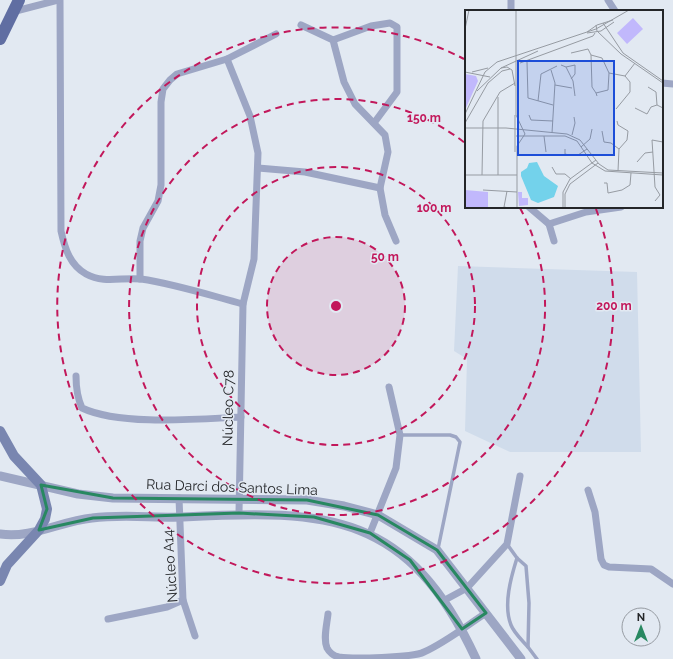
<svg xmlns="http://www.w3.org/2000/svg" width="673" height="659" viewBox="0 0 673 659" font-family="Raleway,sans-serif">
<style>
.built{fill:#d0dceb}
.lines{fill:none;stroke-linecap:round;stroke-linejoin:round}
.service{stroke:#9da6c4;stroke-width:3.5}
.minor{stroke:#9da6c4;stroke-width:7}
.tertiary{stroke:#9da6c4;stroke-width:9}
.secondary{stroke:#7986b0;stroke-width:10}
.primary{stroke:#606ea2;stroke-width:12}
.marked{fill:none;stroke:#288861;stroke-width:3;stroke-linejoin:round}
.ring{fill:none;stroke:#c2185b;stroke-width:2;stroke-dasharray:7 5}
.labels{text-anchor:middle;stroke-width:3;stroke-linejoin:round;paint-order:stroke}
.street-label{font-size:14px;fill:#242629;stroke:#e2e9f2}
.inset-road{fill:none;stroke:#969ba2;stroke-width:1}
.view{fill:#1d4ed8;fill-opacity:0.15;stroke:#1d4ed8;stroke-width:2}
.inset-edge{fill:none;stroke:#242629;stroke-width:2}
.centre{fill:#c2185b;stroke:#e2e9f2;stroke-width:2}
.ring-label{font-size:12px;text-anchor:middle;font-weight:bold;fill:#c2185b;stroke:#e2e9f2;stroke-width:3;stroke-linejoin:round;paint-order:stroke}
</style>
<rect width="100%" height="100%" fill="#e2e9f2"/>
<polygon class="built" points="458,266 637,272 641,452 510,452 465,431 467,359 454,351"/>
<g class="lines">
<g class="service">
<polyline points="400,435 450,435 456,437 460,442 438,549"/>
<polyline points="507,544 517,558 526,566 529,603 528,647 537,659"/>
<path d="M517,558C511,577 503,605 511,625C514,633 522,640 528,647"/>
</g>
<g class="minor">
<path d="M60,0L61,231C65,249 70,265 86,274C104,284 122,277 141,279C175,284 209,295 243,304"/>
<polyline points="511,0 511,11"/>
<polyline points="608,0 615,11"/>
<polyline points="12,12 58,0"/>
<polyline points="301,25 333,40 344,82 355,104 385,135 388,152 380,188 385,215 396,241"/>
<polyline points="333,40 371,26 390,23 397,27 397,92 374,123"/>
<polyline points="227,59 250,116 258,153 254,259 243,304 239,513"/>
<polyline points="662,83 673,84"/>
<polyline points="258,168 305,172 380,188"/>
<polyline points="529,207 549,224"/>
<polyline points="554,241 549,224 586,212 621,207"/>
<polyline points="140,279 140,241 143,228 158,201 161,185 161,102 163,89 170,80 177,74 227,59 276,34"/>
<path d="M76,376C76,387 77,397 82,408C120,426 198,419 241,417"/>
<polyline points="588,490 595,512 601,559 604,565 609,567 651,569 673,584"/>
<polyline points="179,498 183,600 195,636"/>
<polyline points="370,533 396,468 400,435 389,387"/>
<polyline points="443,601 467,588 507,544 520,476"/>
<path d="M328,614C327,624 323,639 327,648C329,652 334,656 339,657C352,659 412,658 424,652C446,642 466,626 486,613"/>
<polyline points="108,619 167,607 183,600"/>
</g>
<g class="tertiary">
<polyline points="0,476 78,494 113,498 307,500 344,506 378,515 437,550 521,659"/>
<path d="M0,534C31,539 61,521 92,518C122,514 153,518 183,517C329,509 409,513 476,659"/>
</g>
<polyline class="secondary" points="0,431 14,456 41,485 47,509 45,519 39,530 7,565 0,581"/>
<polyline class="primary" points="0,39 19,0"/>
</g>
<path class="marked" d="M41,485L113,498L307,500L378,515L437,550L486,613L462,629L410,560L370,533L314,517L239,513L93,518L39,530L47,509Z"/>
<circle cx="336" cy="306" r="69" fill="#c2185b" fill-opacity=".12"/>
<g class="ring">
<circle cx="336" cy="306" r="69"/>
<circle cx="336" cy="306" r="139"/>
<path d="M520 208A208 208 0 1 1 465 143"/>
<path d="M596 209A278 278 0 1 1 464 59"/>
</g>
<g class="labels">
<g class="street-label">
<text transform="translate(228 408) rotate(-89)" y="5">Núcleo C78</text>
<text transform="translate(232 487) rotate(2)" y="5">Rua Darci dos Santos Lima</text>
<text transform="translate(170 566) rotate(-94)" y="5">Núcleo A14</text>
</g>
</g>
<g transform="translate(465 10)">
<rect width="198" height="198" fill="#e2e9f2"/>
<path d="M168,8L178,19L162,34L152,23ZM0,64L11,66L13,71L0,100ZM0,180L23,182V198H0ZM53,182H57V188H63V195L54,196Z" fill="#c1b8fc"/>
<path d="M72,152L79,166L93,176L89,187L73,193L66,190L56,166V162L62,158L64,153Z" fill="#73d2eb"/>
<path class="inset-road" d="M51,0V105L60,124L52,136V198M138,13L158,43L198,71M131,15L132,21L156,44L198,73M0,19L4,0M122,22L132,15L148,10M122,23L136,21L149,12M106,43L123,39L126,45L127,77L131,83M126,45L137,48L144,63M62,52L63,88L88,95M55,53L128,26L130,23M96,55L101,57L108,71L110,86M101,57L110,55V64L106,69M36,58L42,57L47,60L50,76M86,60L90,73L87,123M0,62L25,67M7,62L23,58M90,75L107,78M183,77L191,82L192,95L198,98M12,81L36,58L73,41M132,86L131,83L143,80L144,63L160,66L170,53M33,87V165M73,91L76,64L92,56M170,98L182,104L186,97L192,95M151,99L165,82V72L160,66M0,104L20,62L32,52L131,19L164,0M50,105V142M64,105L66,110L88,111M152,111L153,115L163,121L162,130L154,139L153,161M0,113L23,73L37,61L45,59M0,118H41L102,124L115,130L134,154L143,160L198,163M137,121L139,132L146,133L154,139M107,125L110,113L109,107M51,126H100L112,131L127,153L140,161L198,165M79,126L81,142M116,137L125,129L127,119M100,139V144L104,145H113L122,139M172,152L180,143L188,142M87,157L91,164H100L106,169M0,165H52M17,165L18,111L35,82L50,73M139,173H142L143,183L157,180L165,175L166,163M18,180L52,182M42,181L39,197L44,198M190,191L195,185L190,177L187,130L198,132M98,198V182L105,169L131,150M100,198V184L105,174L133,153"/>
<path class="view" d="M53,51H149V145H53Z"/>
<rect width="198" height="198" class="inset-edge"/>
</g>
<circle cx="336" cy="306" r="6" class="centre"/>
<g class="ring-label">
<text x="424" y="122">150 m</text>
<text x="434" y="212">100 m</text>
<text x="385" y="261">50 m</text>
<text x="614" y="310">200 m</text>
</g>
<g transform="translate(641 627)"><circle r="19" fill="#e2e9f2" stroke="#969ba2"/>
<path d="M0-3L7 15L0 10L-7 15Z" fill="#288861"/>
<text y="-6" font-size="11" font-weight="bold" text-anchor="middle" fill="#242629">N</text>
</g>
</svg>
